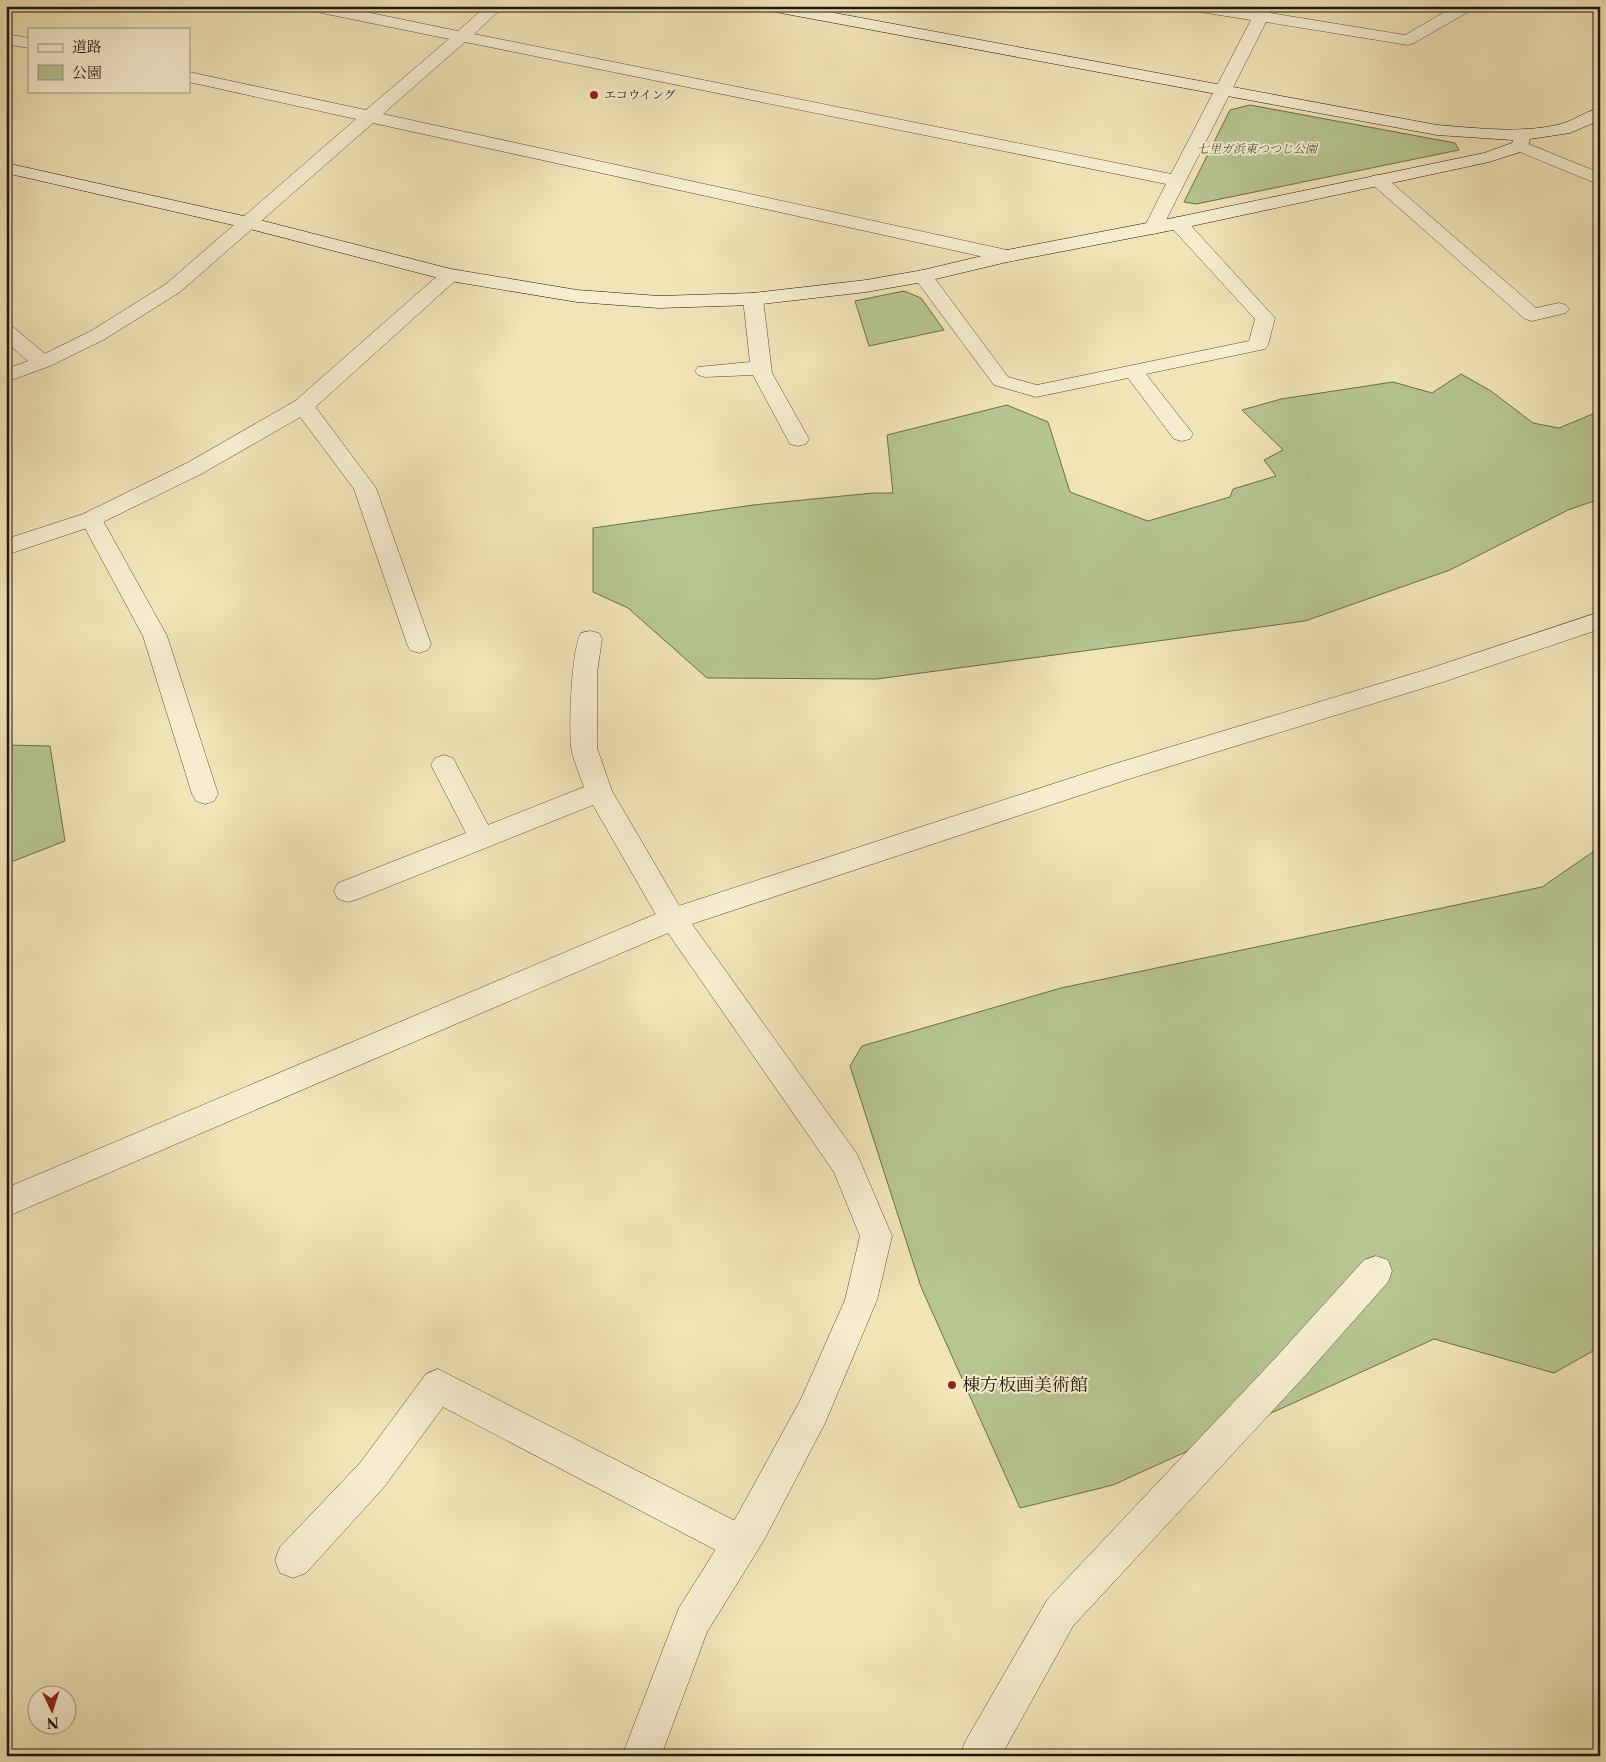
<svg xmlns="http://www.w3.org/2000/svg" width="1606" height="1762" viewBox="0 0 1606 1762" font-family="'Libre Caslon Text','Noto Serif JP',serif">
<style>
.green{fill:#b6c592;stroke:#6a6e4f}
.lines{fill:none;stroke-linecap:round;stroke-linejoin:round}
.lane-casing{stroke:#544a37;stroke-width:1}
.street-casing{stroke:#544a37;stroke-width:1}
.secondary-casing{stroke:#1f160c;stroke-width:1}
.lane{fill:#f6edd0;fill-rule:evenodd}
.street{fill:#f6edd0;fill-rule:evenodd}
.secondary{fill:#f6edd0;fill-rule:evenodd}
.poi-dot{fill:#8f2418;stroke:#f6edd0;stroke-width:2}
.labels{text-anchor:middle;stroke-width:4;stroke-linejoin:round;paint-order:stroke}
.far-poi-label{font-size:12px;fill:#1f160c;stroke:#f6edd0;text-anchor:start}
.far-park-label{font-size:12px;font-style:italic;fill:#54533b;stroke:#f6edd0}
.near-poi-label{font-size:18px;fill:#1f160c;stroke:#f6edd0;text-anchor:start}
</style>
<rect width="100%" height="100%" fill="#f1e4b7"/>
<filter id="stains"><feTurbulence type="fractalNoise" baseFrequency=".004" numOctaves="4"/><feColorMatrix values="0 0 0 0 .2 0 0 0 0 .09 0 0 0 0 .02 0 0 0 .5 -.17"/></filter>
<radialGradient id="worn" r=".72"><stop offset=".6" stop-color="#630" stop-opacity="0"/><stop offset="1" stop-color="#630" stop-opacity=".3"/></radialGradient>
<g class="green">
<polygon points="1250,105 1455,143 1459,150 1196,204 1184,202 1230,110"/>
<polygon points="904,291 921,298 944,330 869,346 855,301"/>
<polygon points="1461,374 1491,391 1533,423 1559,428 1600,411 1600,499 1568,510 1450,570 1305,621 877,679 707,678 628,608 593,592 593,528 753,505 873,493 893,493 887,435 1007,405 1048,422 1070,492 1148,521 1230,497 1233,489 1276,476 1264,460 1283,450 1242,410 1281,399 1393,382 1432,393"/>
<polygon points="6,745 50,746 65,841 6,864"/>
<polygon points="1600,847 1600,1347 1554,1373 1434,1339 1113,1485 1020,1508 921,1287 850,1066 862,1046 1061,988 1542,887"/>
</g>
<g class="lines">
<g class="lane-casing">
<g id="lane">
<polygon points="1378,175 1384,176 1536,308 1559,303 1566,305 1569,309 1566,313 1532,321 1525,319 1372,184 1369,180 1372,176"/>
<polygon points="1178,217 1185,219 1275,318 1268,345 1265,349 1146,374 1193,434 1190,439 1182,441 1174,439 1128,378 1036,397 994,385 913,276 916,272 923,270 930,272 1008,377 1037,385 1249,341 1255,319 1171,227 1169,223 1171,219"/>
<polygon points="753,293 760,295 763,299 772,373 809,439 806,444 798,446 790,444 753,375 705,377 698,375 695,371 698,367 750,362 743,299 746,295"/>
<path d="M6,325L13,327L50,358L53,362L50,366C33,371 19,352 6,342Z"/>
<polygon points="303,400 311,401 376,488 431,644 428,650 419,653 410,650 407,644 354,489 292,406 295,401"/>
<polygon points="91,512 99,514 102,519 167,636 218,794 214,801 205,804 196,801 192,794 143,636 80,519 83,514"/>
<path d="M590,631L599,633L602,639L597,673V748L612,791L687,919L683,927L673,930L663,927L593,805L358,899L348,902L338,899L334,891L338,883L466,833L431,765L435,758L444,755L453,758L488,825L584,787C580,775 573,760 571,747C569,726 571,650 581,633Z"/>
<polygon points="1376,1256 1388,1260 1392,1271 1388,1282 1303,1378 1073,1626 1001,1756 960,1756 965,1742 1047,1600 1279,1354 1364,1260"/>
<polygon points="438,1369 753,1530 758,1543 753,1556 740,1561 727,1556 443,1407 384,1487 306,1573 293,1578 280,1573 275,1560 280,1547 360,1463 426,1374"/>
</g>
</g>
<g class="street-casing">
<g id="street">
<polygon points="304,6 337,6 458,31 486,6 504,6 474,34 1171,174 1251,20 1194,11 1188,9 1186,6 1226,6 1255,11 1258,6 1274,6 1270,13 1405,35 1455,6 1475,6 1473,9 1414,43 1408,45 1266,22 1162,228 1160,232 1153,234 1146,232 1144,228 1166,184 465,42 383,114 1007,250 1014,252 1017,256 1014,260 1007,262 373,123 180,292 105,339 50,366 6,382 6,369 36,358 91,331 166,284 356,119 189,82 189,72 366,110 449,39 312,11 306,9"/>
<polygon points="6,34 29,38 29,48 6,44"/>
<polygon points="1521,141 1600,173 1600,185 1515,150 1512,146 1515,142"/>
<polygon points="450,269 457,271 460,275 457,279 311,411 203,473 99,524 6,555 6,539 83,514 187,463 295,401 443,271"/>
<polygon points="1600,612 1600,629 1443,682 1132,778 692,924 857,1154 892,1236 877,1300 825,1423 764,1540 707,1632 661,1756 622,1756 679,1608 738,1514 801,1399 845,1300 860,1236 834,1172 668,933 6,1217 6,1188 663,911 1114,764 1425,670"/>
</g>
</g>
<g class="secondary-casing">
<path id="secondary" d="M762,6H797L1437,125C1477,128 1521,134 1561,124C1575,120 1586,111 1600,108V120L1570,133L1530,139L1527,150L1489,162L1178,229L1007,262L923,282L866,292L753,305L659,308L577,302L450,281L246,228L6,173V163L248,217L451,269L577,290L659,296L753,293L866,280L923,270L1007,250L1178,217L1484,153L1512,143L1513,140L1437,135L770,11L764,9Z"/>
</g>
<use href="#lane" class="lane"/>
<use href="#street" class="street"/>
<use href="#secondary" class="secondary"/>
</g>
<g class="poi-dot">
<circle cx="594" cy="95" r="5"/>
<circle cx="952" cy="1385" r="5"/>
</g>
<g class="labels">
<g class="far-poi-label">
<text x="604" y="99">エコウイング</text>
</g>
<g class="far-park-label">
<text x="1257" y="153">七里ガ浜東つつじ公園</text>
</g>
<g class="near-poi-label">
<text x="962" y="1391">棟方板画美術館</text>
</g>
</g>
<rect width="1606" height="1762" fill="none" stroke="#f1e4b7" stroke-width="25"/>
<rect x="8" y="8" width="1591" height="1747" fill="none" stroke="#1f160c" stroke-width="2.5"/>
<rect x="12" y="12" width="1581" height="1737" fill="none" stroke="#1f160c"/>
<rect x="28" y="28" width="162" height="65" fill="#f6edd0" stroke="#a09782"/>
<rect x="38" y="44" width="25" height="8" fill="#f6edd0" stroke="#a09782"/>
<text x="72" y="52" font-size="15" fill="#1f160c">道路</text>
<rect x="38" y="65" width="25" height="15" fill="#b6c592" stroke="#a09782"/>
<text x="72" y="78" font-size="15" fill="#1f160c">公園</text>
<g transform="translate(52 1710) rotate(176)"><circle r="24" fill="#f6edd0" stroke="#a09782"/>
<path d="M0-4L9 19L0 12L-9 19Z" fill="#8f2418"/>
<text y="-8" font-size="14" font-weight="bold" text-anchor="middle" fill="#1f160c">N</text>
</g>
<rect width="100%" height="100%" filter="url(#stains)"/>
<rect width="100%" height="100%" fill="url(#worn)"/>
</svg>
